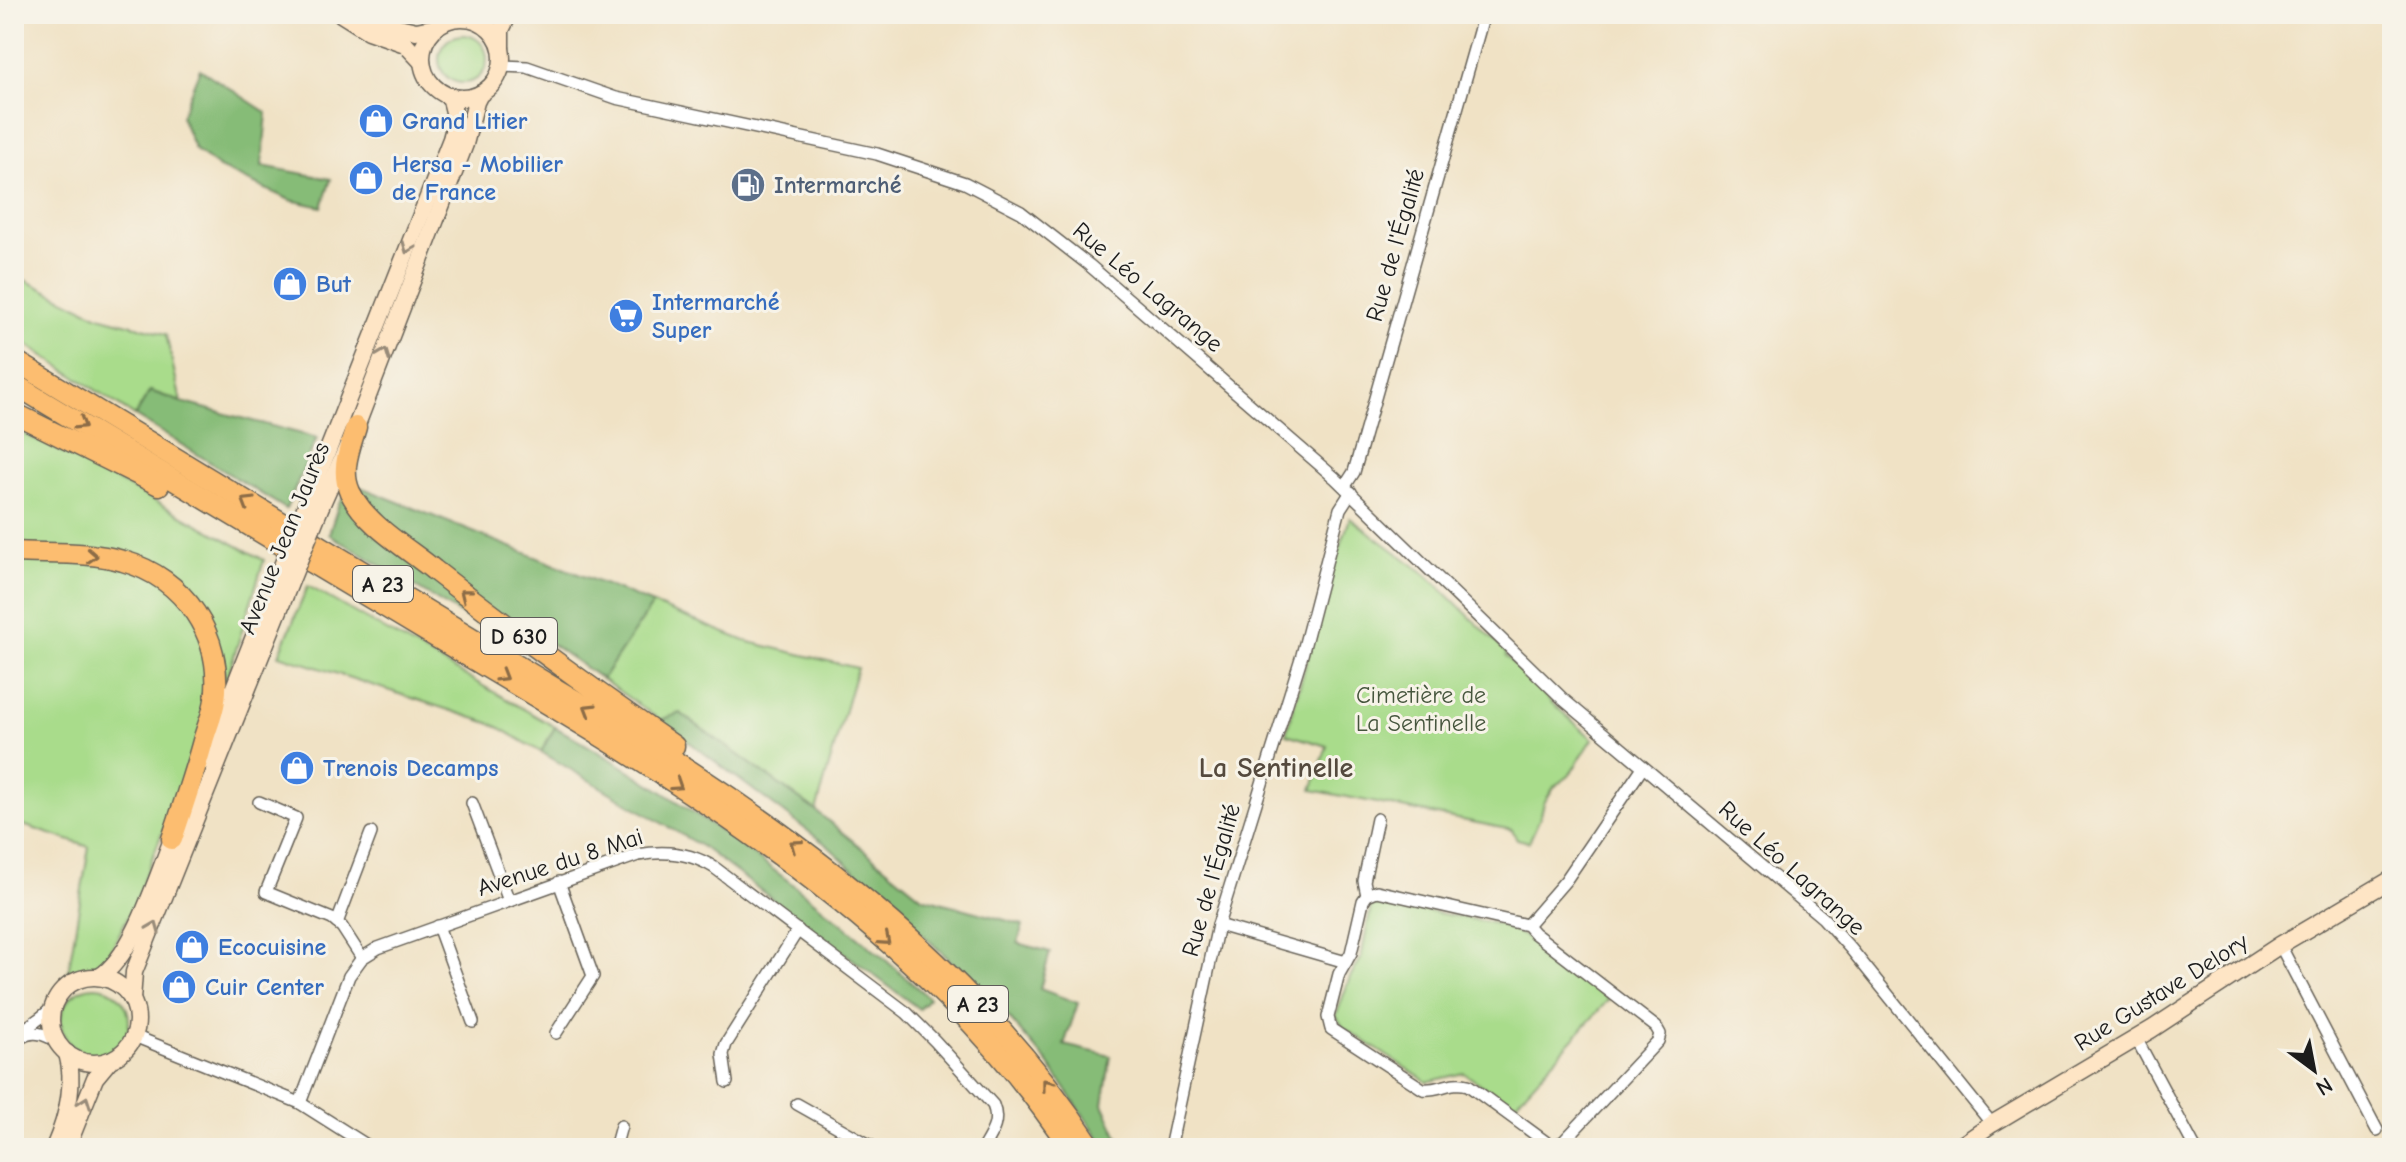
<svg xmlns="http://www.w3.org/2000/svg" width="2406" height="1162" viewBox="0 0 2406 1162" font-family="'Comic Neue',sans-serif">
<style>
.green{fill:#a9dc8b;stroke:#627c54;stroke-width:2}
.forest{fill:#86bc77;stroke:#516c4a;stroke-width:2}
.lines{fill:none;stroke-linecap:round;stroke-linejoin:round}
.street-casing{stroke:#666157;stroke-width:14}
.secondary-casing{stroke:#666157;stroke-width:19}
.highway-casing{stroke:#666157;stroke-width:23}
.street{stroke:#fff;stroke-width:11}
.secondary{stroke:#fee5c5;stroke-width:16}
.highway{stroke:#fcbd6f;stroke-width:20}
.secondary-bridge-casing{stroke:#666157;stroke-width:19;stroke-linecap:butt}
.secondary-bridge{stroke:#fee5c5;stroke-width:16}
.oneway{stroke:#988b79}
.oneway2{stroke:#8c6c46}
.labels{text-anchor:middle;stroke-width:6;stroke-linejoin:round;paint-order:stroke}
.shield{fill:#f7f3e8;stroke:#5e5c59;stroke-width:2}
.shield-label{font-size:22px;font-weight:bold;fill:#1c1c1c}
.shop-label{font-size:24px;font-weight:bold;fill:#366cbe;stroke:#f7f3e8;text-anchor:start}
.service-label{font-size:24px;font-weight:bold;fill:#4e5e75;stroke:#f7f3e8;text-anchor:start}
.street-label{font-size:24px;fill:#1c1c1c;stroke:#f7f3e8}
.park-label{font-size:24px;fill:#46563d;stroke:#f7f3e8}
.quarter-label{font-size:28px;font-weight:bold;fill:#554a3e;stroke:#f7f3e8}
</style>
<rect width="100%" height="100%" fill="#f7f3e8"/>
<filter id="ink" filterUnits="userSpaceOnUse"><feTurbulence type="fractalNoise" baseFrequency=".0125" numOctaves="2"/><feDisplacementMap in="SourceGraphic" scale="16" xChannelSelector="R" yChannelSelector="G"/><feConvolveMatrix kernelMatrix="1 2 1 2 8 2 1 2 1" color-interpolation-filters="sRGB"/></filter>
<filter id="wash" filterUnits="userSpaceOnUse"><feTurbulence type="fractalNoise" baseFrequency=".006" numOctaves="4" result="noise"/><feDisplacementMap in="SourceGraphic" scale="32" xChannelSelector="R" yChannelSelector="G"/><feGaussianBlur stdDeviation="1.8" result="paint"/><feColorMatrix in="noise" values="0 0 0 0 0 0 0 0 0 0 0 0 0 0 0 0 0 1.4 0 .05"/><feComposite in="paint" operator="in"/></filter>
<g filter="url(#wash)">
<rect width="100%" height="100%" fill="#f0e2c5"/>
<g class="green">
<circle cx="463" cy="59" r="24"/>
<polygon points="14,275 99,316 166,334 181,402 150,391 135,416 14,336"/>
<polygon points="14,429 96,469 264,560 223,691 193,753 134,905 104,964 68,973 89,847 14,822"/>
<polygon points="1350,518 1428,576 1507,653 1506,656 1553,704 1593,739 1569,776 1554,787 1544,803 1540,818 1529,842 1517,839 1512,830 1312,790 1327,746 1286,734 1331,575"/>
<polygon points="308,586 555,727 541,752 495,725 279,655"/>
<polygon points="653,604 745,641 857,668 816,811 680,713 660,720 602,679"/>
<polygon points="1372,901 1498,924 1530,939 1609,999 1512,1107 1464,1073 1427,1082 1343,1027 1336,1016 1350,977 1361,959"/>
<circle cx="95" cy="1021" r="34"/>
</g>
<g class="forest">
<polygon points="200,69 267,113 262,166 331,179 322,207 290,200 219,168 195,150 181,116"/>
<polygon points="150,391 181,402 317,438 286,509 135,416"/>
<polygon points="353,484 653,604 602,679 525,626 494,635 329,534 339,503"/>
<polygon points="680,713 816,811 922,897 1023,925 1018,943 1050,952 1040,989 1078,1003 1064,1045 1111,1056 1103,1104 1120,1141 1141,1148 1106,1148 1047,1062 998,1005 828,846 660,720"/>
<path d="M555,727C691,802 814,895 929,998L919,1009L704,848L541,752Z"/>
</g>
</g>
<g filter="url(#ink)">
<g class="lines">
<g class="street-casing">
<g id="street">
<polyline points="501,66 527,67 616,98 877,154 965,183 1021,212 1089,265 1335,478 1564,700 1823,918 1851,949 1992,1124"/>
<polyline points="1345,486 1354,472 1484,14"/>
<polyline points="259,802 296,818 266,892 332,919 342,927 362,958"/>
<polyline points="472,803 509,901"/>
<polyline points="1367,895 1364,881 1377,819"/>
<polyline points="337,923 371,833"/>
<polyline points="1218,925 1346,962"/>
<path d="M1527,925L1377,891L1367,895L1363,901L1351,953L1339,974L1328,1017L1331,1029L1423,1089C1439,1091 1451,1080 1468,1085L1547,1143L1555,1145L1563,1142L1658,1041L1660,1034L1656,1027L1534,933L1527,925L1566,880L1643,767"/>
<polyline points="438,926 473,1022"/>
<polyline points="2280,945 2377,1130"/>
<polyline points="556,1033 593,976 559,882"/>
<polyline points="134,1036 300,1103 371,1148"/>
<path d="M20,1038C33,1029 44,1034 57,1041"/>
<polyline points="2136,1038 2195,1148"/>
<path d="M14,1043C23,1025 42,1021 54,1005"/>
<polyline points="727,1082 723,1054 726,1044 798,930"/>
<path d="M300,1103L349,976L362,958L378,948L638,855C665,850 692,853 715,868L907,1013L935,1041L993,1105C1000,1122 992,1133 983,1148"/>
<polyline points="797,1104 875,1148"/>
<polyline points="615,1148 621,1126"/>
<polyline points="1170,1148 1218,925 1302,655 1340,509 1351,492"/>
</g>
</g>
<g class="secondary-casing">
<g id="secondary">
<polyline points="341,14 368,31 405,44 422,62"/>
<circle cx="462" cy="58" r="40"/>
<polyline points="364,19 416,31 437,27"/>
<polyline points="501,47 501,30 509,14"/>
<polyline points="309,498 451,139 456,120 450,96"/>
<polyline points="321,506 356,427 465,144 476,102 480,94"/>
<polyline points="205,761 272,591"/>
<path d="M99,977C135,956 159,869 176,830"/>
<circle cx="94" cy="1020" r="43"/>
<polyline points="132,1000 134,972 284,598"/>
<path d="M54,1148C67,1118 76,1085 67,1053"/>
<polyline points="67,1148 95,1078 110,1060"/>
<polyline points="1957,1148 1992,1124 2152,1029 2280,945 2392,879"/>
</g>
</g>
<g class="highway-casing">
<g id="highway">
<path d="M14,360C175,459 338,556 500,655C563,694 628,731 690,771C845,872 990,992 1092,1148"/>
<path d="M14,384C150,465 285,548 422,629C659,770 914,912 1070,1148"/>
<polyline points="14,413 159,485"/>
<path d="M356,427C350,448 340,470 350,492C366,525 406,547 434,570C512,631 592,689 674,746"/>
<path d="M14,552C48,554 91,551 123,561C184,578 224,636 215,700C213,714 207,727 203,741C194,774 183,806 172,839"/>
</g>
</g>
<use href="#street" class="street"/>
<use href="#secondary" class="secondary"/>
<use href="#highway" class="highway"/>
<g class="secondary-bridge-casing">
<g id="secondary-bridge">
<polyline points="272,591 309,498"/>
<polyline points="284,598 321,506"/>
</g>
</g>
<use href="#secondary-bridge" class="secondary-bridge"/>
</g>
<defs><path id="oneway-chevron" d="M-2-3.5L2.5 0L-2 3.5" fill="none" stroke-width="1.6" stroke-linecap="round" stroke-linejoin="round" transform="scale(2)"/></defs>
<g class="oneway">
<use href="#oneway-chevron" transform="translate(408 248) rotate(112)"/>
<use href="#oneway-chevron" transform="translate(384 354) rotate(-69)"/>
<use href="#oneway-chevron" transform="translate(154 927) rotate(-68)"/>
<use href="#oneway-chevron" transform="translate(85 1102) rotate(-70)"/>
</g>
<g class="oneway2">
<use href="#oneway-chevron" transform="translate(81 424) rotate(31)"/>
<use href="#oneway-chevron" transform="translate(247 502) rotate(-149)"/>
<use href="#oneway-chevron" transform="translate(92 556) rotate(3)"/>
<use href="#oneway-chevron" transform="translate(465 594) rotate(-142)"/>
<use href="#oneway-chevron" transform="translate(502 676) rotate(31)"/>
<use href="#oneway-chevron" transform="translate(589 709) rotate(-149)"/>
<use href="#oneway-chevron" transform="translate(677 785) rotate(33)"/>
<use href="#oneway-chevron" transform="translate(795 845) rotate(-144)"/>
<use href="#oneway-chevron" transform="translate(885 940) rotate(41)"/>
<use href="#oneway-chevron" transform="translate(1047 1084) rotate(-128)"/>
</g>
</g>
<defs>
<g id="shop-disc" transform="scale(1.8)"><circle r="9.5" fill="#3f7fe0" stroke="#f7f3e8"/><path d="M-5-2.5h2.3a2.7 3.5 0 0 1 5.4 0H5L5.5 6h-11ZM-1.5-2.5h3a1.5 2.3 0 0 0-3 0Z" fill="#fff"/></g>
<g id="fuel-disc" transform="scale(1.8)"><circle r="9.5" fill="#5c6f8a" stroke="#f7f3e8"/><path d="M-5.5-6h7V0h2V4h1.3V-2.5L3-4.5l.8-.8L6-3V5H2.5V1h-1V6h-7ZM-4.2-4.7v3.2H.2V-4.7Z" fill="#fff"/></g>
<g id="supermarket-disc" transform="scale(1.8)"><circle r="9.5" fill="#3f7fe0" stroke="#f7f3e8"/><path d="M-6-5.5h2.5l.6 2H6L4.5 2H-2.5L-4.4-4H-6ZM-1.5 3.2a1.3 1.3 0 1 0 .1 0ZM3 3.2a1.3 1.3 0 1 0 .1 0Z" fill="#fff"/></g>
</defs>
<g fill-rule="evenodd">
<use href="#shop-disc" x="376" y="121"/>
<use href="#shop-disc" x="366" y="178"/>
<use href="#fuel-disc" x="748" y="185"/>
<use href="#shop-disc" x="290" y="284"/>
<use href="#supermarket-disc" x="626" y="316"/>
<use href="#shop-disc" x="297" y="768"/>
<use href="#shop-disc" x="192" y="947"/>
<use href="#shop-disc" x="179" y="987"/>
</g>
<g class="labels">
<g class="shield">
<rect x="353" y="566" width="60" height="36" rx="6"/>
<rect x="481" y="618" width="76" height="36" rx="6"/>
<rect x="948" y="986" width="60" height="36" rx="6"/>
</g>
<g class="shield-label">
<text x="383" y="592">A 23</text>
<text x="519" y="644">D 630</text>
<text x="978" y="1012">A 23</text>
</g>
<g class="shop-label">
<text x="402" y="129">Grand Litier</text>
<text x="392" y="172">Hersa - Mobilier<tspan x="392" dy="28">de France</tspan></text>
<text x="316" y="292">But</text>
<text x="652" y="310">Intermarché<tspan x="652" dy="28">Super</tspan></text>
<text x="323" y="776">Trenois Decamps</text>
<text x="218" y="955">Ecocuisine</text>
<text x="205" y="995">Cuir Center</text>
</g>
<g class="service-label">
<text x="774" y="193">Intermarché</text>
</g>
<g class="street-label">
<text transform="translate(1395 245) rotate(-74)" y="8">Rue de l'Égalité</text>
<text transform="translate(1148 287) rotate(40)" y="8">Rue Léo Lagrange</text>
<text transform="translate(284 538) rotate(-68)" y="8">Avenue Jean Jaurès</text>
<text transform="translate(560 862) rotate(-18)" y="8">Avenue du 8 Mai</text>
<text transform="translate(1792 868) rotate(42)" y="8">Rue Léo Lagrange</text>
<text transform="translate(1211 880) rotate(-74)" y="8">Rue de l'Égalité</text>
<text transform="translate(2161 992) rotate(-32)" y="8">Rue Gustave Delory</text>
</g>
<g class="park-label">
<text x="1421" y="703">Cimetière de<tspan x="1421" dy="28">La Sentinelle</tspan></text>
</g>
<g class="quarter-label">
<text x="1276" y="777">La Sentinelle</text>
</g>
</g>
<rect width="2406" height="1162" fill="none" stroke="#f7f3e8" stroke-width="48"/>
<g transform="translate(2314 1070) rotate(148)" stroke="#f7f3e8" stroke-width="6" paint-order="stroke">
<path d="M0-6L14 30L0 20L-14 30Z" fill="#1c1c1c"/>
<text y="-12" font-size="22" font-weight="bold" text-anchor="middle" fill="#1c1c1c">N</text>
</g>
</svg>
